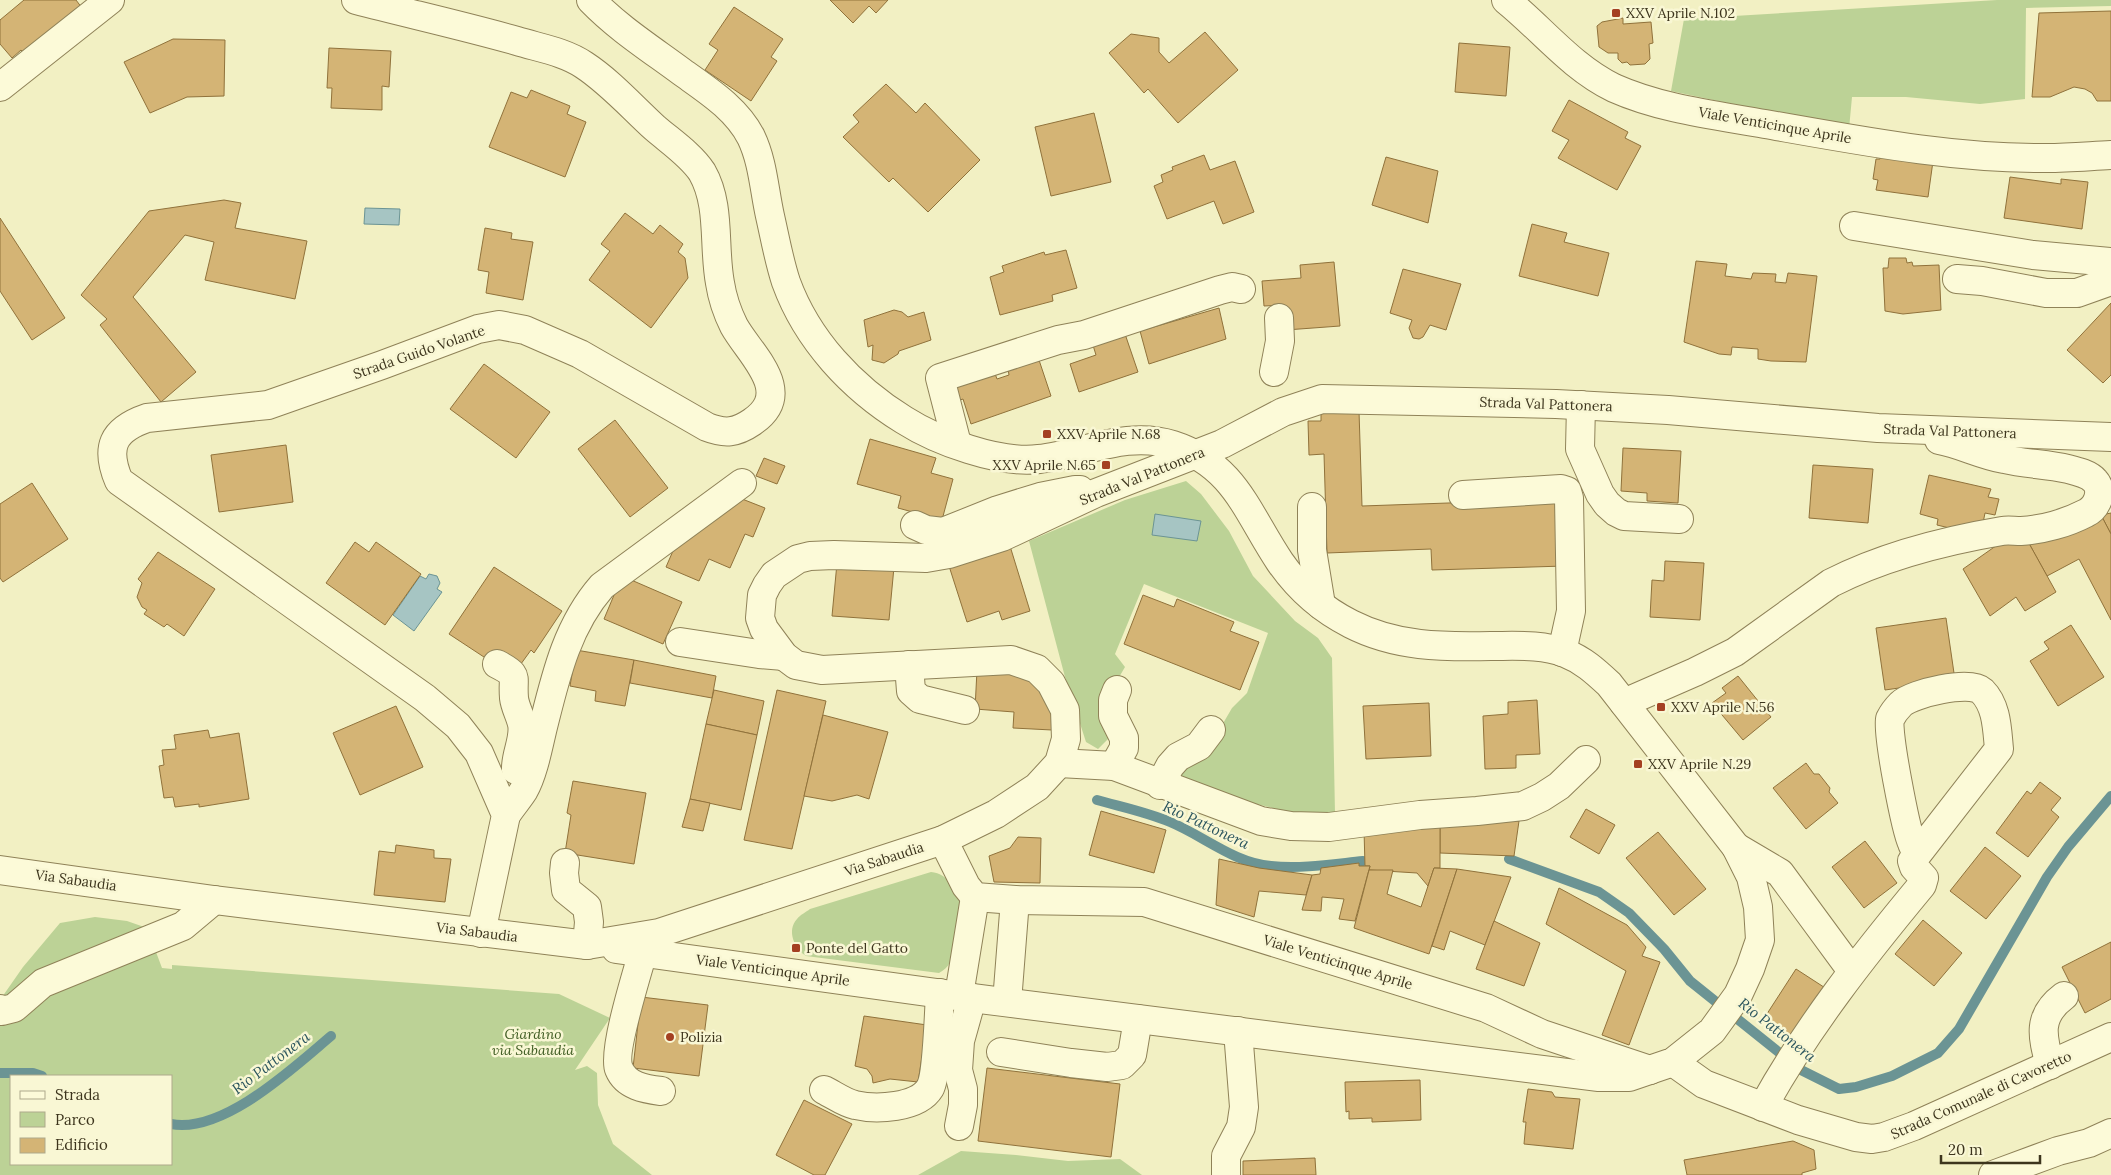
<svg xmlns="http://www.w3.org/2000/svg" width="2111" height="1175" viewBox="0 0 2111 1175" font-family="Lora,serif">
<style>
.green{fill:#bcd296;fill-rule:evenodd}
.water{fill:#a6c5c3;stroke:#6b9494}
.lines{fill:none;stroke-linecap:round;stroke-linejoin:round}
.stream{stroke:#6b9494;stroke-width:10}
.building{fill:#d4b475;stroke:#90723b}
.minor-casing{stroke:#8f8258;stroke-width:30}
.minor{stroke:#fcfad8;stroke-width:28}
.poi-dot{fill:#a44022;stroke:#f9f7d4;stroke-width:2}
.labels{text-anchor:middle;stroke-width:5;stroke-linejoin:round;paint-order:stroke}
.poi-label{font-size:14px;fill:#3d351d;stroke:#f9f7d4;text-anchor:start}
.street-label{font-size:14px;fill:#3d351d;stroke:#f9f7d4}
.park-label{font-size:14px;font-style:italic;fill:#3f5c22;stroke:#f9f7d4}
.water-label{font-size:15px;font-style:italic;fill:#2b555e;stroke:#f9f7d4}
</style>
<rect width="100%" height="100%" fill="#f2f0c3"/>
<g class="green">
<polygon points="1997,0 2111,0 2111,6 2026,8 2025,99 1980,104 1906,97 1852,97 1849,129 1671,91 1684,19"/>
<polygon points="1186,481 1201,494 1229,531 1253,576 1295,621 1318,638 1332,658 1335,814 1294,813 1232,798 1180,777 1188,762 1218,732 1232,708 1247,693 1268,633 1144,584 1115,654 1125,667 1115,684 1109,738 1098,749 1086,742 1065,677 1029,541 1125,500"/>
<path d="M931,872C948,873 963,895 963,912C963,920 954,955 950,962C948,967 944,970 939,973L806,956C795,949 786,931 797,919C800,915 806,912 810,909Z"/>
<path d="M95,917L127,921L147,928L162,968L172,969V965L559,994L610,1018L575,1070L587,1066L597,1073L598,1105L613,1144L652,1175H0V1000L23,967L60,923ZM11,1076H171V1164H11Z"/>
<polygon points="961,1151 1016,1155 1068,1161 1120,1159 1142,1175 918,1175"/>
</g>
<g class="water">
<polygon points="365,208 400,209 399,225 364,224"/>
<polygon points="1155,514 1201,521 1197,541 1152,535"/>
<polygon points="429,574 437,576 440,583 437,589 442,592 414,631 393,615 420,576 426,579"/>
</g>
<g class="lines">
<g class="stream">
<path d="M1097,800C1122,807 1147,812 1170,822C1204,836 1234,863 1271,866C1302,869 1333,864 1363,861"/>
<polyline points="1509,859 1599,892 1629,913 1664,949 1690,981 1801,1070 1839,1089 1856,1087 1892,1076 1938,1053 1959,1029 2047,877 2068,847 2111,796"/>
<polyline points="0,1073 33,1073 42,1076"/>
<path d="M171,1124C223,1134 293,1068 331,1036"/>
</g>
</g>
<g class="building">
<polygon points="24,0 76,0 82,8 25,55 21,50 12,58 0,44 0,20"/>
<polygon points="830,0 888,0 876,13 869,6 853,23"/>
<polygon points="734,7 783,39 771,57 777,61 751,101 705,70 718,50 709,44"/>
<polygon points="2111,11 2111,101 2097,101 2092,93 2085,89 2074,87 2050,97 2032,97 2039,13"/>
<polygon points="1623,18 1623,24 1651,22 1653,43 1649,44 1650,59 1645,64 1630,65 1627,62 1622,63 1618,59 1618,53 1608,53 1599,47 1597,26 1602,22"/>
<polygon points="1205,32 1238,70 1178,123 1148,89 1144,93 1109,53 1131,34 1159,38 1159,52 1169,63"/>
<polygon points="173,39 225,40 224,96 187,97 150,113 124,62"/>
<polygon points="1459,43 1510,47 1506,96 1455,92"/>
<polygon points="329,48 391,51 389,87 382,86 382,110 331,108 332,88 327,88"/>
<polygon points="886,84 916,113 925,103 980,160 928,212 893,178 889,182 843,137 859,122 853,115"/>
<polygon points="531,90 570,106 567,114 586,122 565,177 489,147 511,92 527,98"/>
<polygon points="1569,100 1628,132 1625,138 1641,146 1617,190 1558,158 1569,140 1552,131"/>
<polygon points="1094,113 1111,182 1051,196 1035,127"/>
<polygon points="1882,147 1934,154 1928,197 1876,190 1878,180 1873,179 1876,159 1880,159"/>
<polygon points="1204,155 1210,170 1235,161 1254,212 1223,224 1214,201 1167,219 1154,186 1163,182 1161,175 1173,170 1172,167"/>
<polygon points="1386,157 1438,171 1428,223 1372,205"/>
<polygon points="2010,177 2061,184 2061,179 2088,182 2082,229 2004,218"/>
<polygon points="224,200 241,203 235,228 307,241 295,299 205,280 214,242 185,235 133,297 196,372 161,402 100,325 107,319 81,295 149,211"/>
<polygon points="625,213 653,234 660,225 683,244 678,252 685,258 688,278 651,328 589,280 610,251 601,244"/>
<polygon points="0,218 65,318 32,340 0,291"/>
<polygon points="1532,224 1567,233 1564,242 1609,253 1598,296 1519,276"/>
<polygon points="485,228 512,233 511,239 533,242 523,300 486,293 489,272 478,270"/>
<polygon points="1066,250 1077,288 1052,295 1053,301 1000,315 990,277 1004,272 1002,266 1044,252 1045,255"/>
<polygon points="1889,258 1906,258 1907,263 1912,262 1913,266 1939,265 1941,310 1903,314 1885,311 1883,268 1888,268"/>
<polygon points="1696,261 1727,264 1725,276 1751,279 1753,273 1776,274 1775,282 1786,283 1788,273 1817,276 1806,362 1771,361 1758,359 1758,349 1732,347 1731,355 1719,354 1684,342"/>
<polygon points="1334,262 1340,326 1286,330 1284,305 1264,306 1262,281 1301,278 1300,265"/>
<polygon points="1403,269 1461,284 1446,330 1430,325 1423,337 1419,339 1413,338 1409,328 1412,320 1390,313"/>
<polygon points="2111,303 2111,375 2103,383 2067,350"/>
<polygon points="1219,308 1226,339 1149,364 1140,331"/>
<polygon points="894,310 902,312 908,317 924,312 931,340 899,351 898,354 884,363 872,360 873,345 868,347 864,320"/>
<polygon points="1124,331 1138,372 1079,392 1070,364 1096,355 1092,342"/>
<polygon points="1039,360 1051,396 971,424 963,399 952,403 944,378 991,363 997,379 1009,375 1008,369"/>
<polygon points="484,364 550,412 516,458 450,409"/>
<polygon points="1359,411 1362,506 1563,499 1565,566 1432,570 1431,549 1327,553 1324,454 1309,455 1308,421 1321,421 1321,412"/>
<polygon points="615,420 668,488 630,517 578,449"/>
<polygon points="870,439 936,458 931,473 953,479 942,520 898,508 901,496 857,484"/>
<polygon points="286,445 293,502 219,512 211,455"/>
<polygon points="1623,448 1681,451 1678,503 1647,501 1647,493 1621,491"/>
<polygon points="764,458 785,466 777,484 756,476"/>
<polygon points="1813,465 1873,469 1868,523 1809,518"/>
<polygon points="1929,475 1991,489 1988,497 1999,499 1995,515 1985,513 1982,528 1964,524 1962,531 1937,525 1938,519 1920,514"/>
<polygon points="32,483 68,539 3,582 0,578 0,504"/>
<polygon points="732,495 765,508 753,537 745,534 730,568 709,559 699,581 666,567 676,544"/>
<polygon points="2111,513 2111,534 2101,515"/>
<polygon points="2101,515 2111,534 2111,620 2079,559 2047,576 2026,538"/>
<polygon points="2026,538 2056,592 2025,611 2016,597 1990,616 1963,569 2000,543"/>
<polygon points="355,542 369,552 376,542 421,574 385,625 326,583"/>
<polygon points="1010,546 1030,611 1002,620 999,611 967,622 949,566"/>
<polygon points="158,552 215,589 184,636 167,624 164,627 144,614 147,610 142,607 137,597 142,583 138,579"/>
<polygon points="1665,561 1704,563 1700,620 1650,617 1652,580 1664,581"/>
<polygon points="837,563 894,567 889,620 832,616"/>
<polygon points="494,567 562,611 534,653 531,650 518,668 492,651 487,659 449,634"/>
<polygon points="622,576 682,602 663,644 604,619"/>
<polygon points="1143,595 1174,607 1177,599 1234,622 1230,631 1259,642 1240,690 1124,644"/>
<polygon points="1946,618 1955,680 1885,690 1876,628"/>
<polygon points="2071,625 2104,677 2058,706 2030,661 2049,649 2044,642"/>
<polygon points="576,650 634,660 625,706 595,701 596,691 570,686"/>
<polygon points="634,660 716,676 712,698 630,683"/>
<polygon points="977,670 1022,673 1051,702 1052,730 1013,728 1014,712 975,709"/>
<polygon points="1738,676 1771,717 1743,740 1712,703 1726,693 1722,688"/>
<polygon points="714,690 764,701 757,735 706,724"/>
<polygon points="777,690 826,701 792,849 744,840"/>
<polygon points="1537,700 1540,754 1516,755 1516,768 1485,769 1483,716 1508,714 1508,702"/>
<polygon points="1429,703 1431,756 1366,759 1363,706"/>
<polygon points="396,706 423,767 360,795 333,733"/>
<polygon points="823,715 888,732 869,799 857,795 832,801 804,796"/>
<polygon points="706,724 757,735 741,810 690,799"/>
<polygon points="208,730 210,738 239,733 249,799 199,807 199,804 175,807 173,797 164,798 159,766 164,765 162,750 176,749 174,735"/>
<polygon points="1806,763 1814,774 1819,774 1830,788 1829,792 1838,803 1806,829 1773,788"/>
<polygon points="573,781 646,793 634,864 565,853 571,815 567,813"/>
<polygon points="2040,782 2061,798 2051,810 2059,817 2028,857 1996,833 2027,791 2031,794"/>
<polygon points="690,799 710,803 703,831 682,827"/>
<polygon points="1586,809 1615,825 1599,854 1570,837"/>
<polygon points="1101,811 1166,830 1154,873 1089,855"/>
<polygon points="1440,819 1519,821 1514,856 1440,853"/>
<polygon points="1440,819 1440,868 1434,868 1428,886 1417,873 1369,870 1370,866 1365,866 1364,830"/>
<polygon points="1658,832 1706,889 1674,915 1626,858"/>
<polygon points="1018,837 1041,838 1040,883 994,882 989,856 1010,848"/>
<polygon points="1865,841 1897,883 1864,908 1832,867"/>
<polygon points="396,845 434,850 434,858 451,859 445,902 374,895 379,851 395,853"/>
<polygon points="1985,847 2021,876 1986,919 1950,891"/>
<polygon points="1219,859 1259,868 1312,875 1306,895 1259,891 1254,917 1216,905"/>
<polygon points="1359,863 1359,866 1370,866 1355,921 1339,919 1344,899 1322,897 1321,911 1302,910 1312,875 1320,874 1321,868"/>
<polygon points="1434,868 1457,869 1429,954 1354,928 1369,870 1393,870 1387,894 1421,907"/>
<polygon points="1457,869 1511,877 1485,945 1450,931 1444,950 1432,946"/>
<polygon points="1559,888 1627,925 1646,947 1642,956 1660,962 1629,1045 1602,1035 1626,971 1546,924"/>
<polygon points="1923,920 1962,953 1934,986 1895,954"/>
<polygon points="1494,921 1540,943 1524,986 1476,969"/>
<polygon points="2111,942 2111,999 2085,1013 2062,967"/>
<polygon points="1796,969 1833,993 1799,1044 1763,1020"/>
<polygon points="641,997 708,1005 699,1076 633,1068"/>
<polygon points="864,1016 927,1025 918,1082 890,1079 873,1083 872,1076 867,1069 855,1066"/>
<polygon points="987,1068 1120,1084 1111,1157 978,1141"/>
<polygon points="1420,1080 1421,1120 1372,1122 1372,1118 1349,1119 1349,1111 1346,1112 1345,1082"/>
<polygon points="1528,1089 1552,1092 1555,1097 1580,1099 1573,1149 1524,1144 1526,1122 1523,1122"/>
<polygon points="804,1100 852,1124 825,1175 814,1175 776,1155"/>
<polygon points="1793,1141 1814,1150 1816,1169 1802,1173 1802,1175 1687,1175 1684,1160"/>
<polygon points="1315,1158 1316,1175 1243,1175 1243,1161"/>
</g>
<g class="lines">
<g class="minor-casing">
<g id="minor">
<path d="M356,0C410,14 464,26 517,41C540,48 565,52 584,65C610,82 632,107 655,128C670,141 691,155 702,172C721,205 713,246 720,283C722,296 728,314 734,326C750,355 796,392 752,422C736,433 725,434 707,427L580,354L525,330L499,325L478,329L382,365L268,405L147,418C112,430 105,448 119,481L425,698L458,726L479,753L506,815L481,933"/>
<path d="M591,0C618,28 651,49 682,72C707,90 736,108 751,137C763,162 764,189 770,216C775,238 779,261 786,282C807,340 852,388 904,420C937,441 999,464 1039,459C1084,454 1127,430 1173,445C1235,465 1247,513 1280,562C1298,588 1323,610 1351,624C1396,647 1442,647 1491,646C1516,646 1542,644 1565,653C1583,660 1595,671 1609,684L1736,847L1751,877L1758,907L1760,940L1750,969L1738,995L1712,1031L1673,1062L1629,1077H1599L972,998L616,949"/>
<path d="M1506,0C1542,29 1571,67 1614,88C1661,109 1715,115 1765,124C1857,140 1953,159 2047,158C2068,158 2090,156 2111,155"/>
<polyline points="0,87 110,0"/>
<polyline points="1854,226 2033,255 2111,262"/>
<polyline points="1957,279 1982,281 2046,293 2077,293 2111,281"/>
<polyline points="1274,372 1280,341 1279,318"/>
<polyline points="1581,405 1580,449 1600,494 1607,504 1616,512 1624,516 1679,519"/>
<polyline points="957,444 940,378 1058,340 1084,335 1220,290 1232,287 1241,289"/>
<polyline points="1463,495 1561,489 1567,491 1569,498 1571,611 1562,652"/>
<polyline points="1312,507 1312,550 1321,605"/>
<polyline points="915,525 926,530 943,532 998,510 1040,497 1075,490 1080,490"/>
<polyline points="680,642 759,654 784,656"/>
<path d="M497,664C520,676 512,675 514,698C515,707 520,715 522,724C525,739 515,755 516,770"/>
<polyline points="909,665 911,691 920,699 965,710"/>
<path d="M1624,703L1695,672L1735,652L1831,583C1884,556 1943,541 2002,531C2008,530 2014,531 2021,531C2042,530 2067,523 2086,513C2097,508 2104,491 2095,481C2089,474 2076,471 2068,469C2047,464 2025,464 2004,459C1981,455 1961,444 1939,440"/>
<polyline points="1059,763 1114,766 1261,821 1291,826 1329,827 1420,815 1477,811 1523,806 1542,797 1559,786 1586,760"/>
<polyline points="1114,766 1124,748 1124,738 1113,716 1113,700 1117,690"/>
<polyline points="1160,785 1170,766 1178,757 1199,746 1211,730"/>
<path d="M506,815C512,806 519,798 524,790C533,774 538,748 542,731C555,679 566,627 602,586L742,483"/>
<polyline points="943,840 966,886 975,897 1015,900 1144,902 1486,1008 1542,1034 1650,1070"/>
<polyline points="1736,847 1780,873 1852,971"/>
<polyline points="565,863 564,873 566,890 587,907 589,922 587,945"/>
<polyline points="0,870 214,900 587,945 659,933 943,840 996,814 1037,787 1059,763 1066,739 1065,710 1051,683 1037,669 1011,660 822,670 796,665 784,656 764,629 760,618 762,595 767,585 774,575 798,559 810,556 834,555 926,558 949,554 1002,537 1096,493 1222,444 1283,412 1322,399 1556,404 1668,410 1878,428 2111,437"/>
<path d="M643,952C637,973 612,1053 619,1069C626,1086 645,1089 661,1091"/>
<polyline points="959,995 975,897"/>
<polyline points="1007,1002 1015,900"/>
<polyline points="0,1009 2,1011 14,1008 43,983 183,926 214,900"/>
<polyline points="1001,1052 1071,1063 1107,1067 1122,1065 1132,1055 1138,1019"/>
<polyline points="1673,1062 1704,1084 1798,1120 1856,1137 1872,1139 1884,1137 1914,1126 2111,1037"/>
<path d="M2050,1065C2042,1036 2037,1016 2064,996"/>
<path d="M824,1090C834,1095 845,1103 855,1105C876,1110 918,1108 930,1088C937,1076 939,1011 940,993"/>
<path d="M1763,1107C1807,1027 1864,955 1922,885L1924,878L1914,867L1912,861L1999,749C1997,729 1997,706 1982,691C1970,680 1913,693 1901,704C1898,707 1892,715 1890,719C1886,729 1906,831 1912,843C1913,847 1916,850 1918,853"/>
<polyline points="959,1126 963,1105 963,1089 958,1070 960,1041 972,998"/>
<polyline points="1226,1175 1226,1156 1241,1127 1244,1107 1238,1031"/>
<polyline points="1993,1175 2058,1151 2089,1143 2111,1133"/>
</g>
</g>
<use href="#minor" class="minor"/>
</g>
<g class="poi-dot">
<rect x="1611" y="8" width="10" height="10" rx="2.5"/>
<rect x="1042" y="429" width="10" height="10" rx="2.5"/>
<rect x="1101" y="460" width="10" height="10" rx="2.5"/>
<rect x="1656" y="702" width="10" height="10" rx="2.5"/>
<rect x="1633" y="759" width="10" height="10" rx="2.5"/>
<rect x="791" y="943" width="10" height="10" rx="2.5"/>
<circle cx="670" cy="1037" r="5"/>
</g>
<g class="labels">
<g class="poi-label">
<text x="1626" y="18">XXV Aprile N.102</text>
<text x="1057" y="439">XXV Aprile N.68</text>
<text x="1096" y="470" text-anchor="end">XXV Aprile N.65</text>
<text x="1671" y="712">XXV Aprile N.56</text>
<text x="1648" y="769">XXV Aprile N.29</text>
<text x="806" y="953">Ponte del Gatto</text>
<text x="680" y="1042">Polizia</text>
</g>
<g class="street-label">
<text transform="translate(1775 125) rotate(10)" y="5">Viale Venticinque Aprile</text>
<text transform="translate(419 352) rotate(-19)" y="5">Strada Guido Volante</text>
<text transform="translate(1546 404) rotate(2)" y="5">Strada Val Pattonera</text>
<text transform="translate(1950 431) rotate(2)" y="5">Strada Val Pattonera</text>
<text transform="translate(1142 476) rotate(-22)" y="5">Strada Val Pattonera</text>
<text transform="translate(884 859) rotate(-18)" y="5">Via Sabaudia</text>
<text transform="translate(76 880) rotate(8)" y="5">Via Sabaudia</text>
<text transform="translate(477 932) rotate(7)" y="5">Via Sabaudia</text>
<text transform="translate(1338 962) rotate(17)" y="5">Viale Venticinque Aprile</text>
<text transform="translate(773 970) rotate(8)" y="5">Viale Venticinque Aprile</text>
<text transform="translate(1981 1095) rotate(-24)" y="5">Strada Comunale di Cavoretto</text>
</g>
<g class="park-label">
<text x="533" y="1039">Giardino<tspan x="533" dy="16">via Sabaudia</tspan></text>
</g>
<g class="water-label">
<text transform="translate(1206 825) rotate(25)" y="5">Rio Pattonera</text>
<text transform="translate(1777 1030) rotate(38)" y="5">Rio Pattonera</text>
<text transform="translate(271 1063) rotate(-37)" y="5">Rio Pattonera</text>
</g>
</g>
<rect x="10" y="1075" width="162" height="90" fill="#f9f7d4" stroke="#aea98b"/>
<rect x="20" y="1091" width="25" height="8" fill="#fcfad8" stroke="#aea98b"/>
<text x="55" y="1100" font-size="15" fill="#3d351d">Strada</text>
<rect x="20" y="1112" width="25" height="15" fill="#bcd296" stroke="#aea98b"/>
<text x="55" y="1125" font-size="15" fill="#3d351d">Parco</text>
<rect x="20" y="1138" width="25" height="15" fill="#d4b475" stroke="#aea98b"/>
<text x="55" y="1150" font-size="15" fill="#3d351d">Edificio</text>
<path d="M1941 1155v8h99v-8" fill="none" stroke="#3d351d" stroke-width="2.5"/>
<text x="1948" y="1155" font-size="15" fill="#3d351d" stroke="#f9f7d4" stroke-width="4" paint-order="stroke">20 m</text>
</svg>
